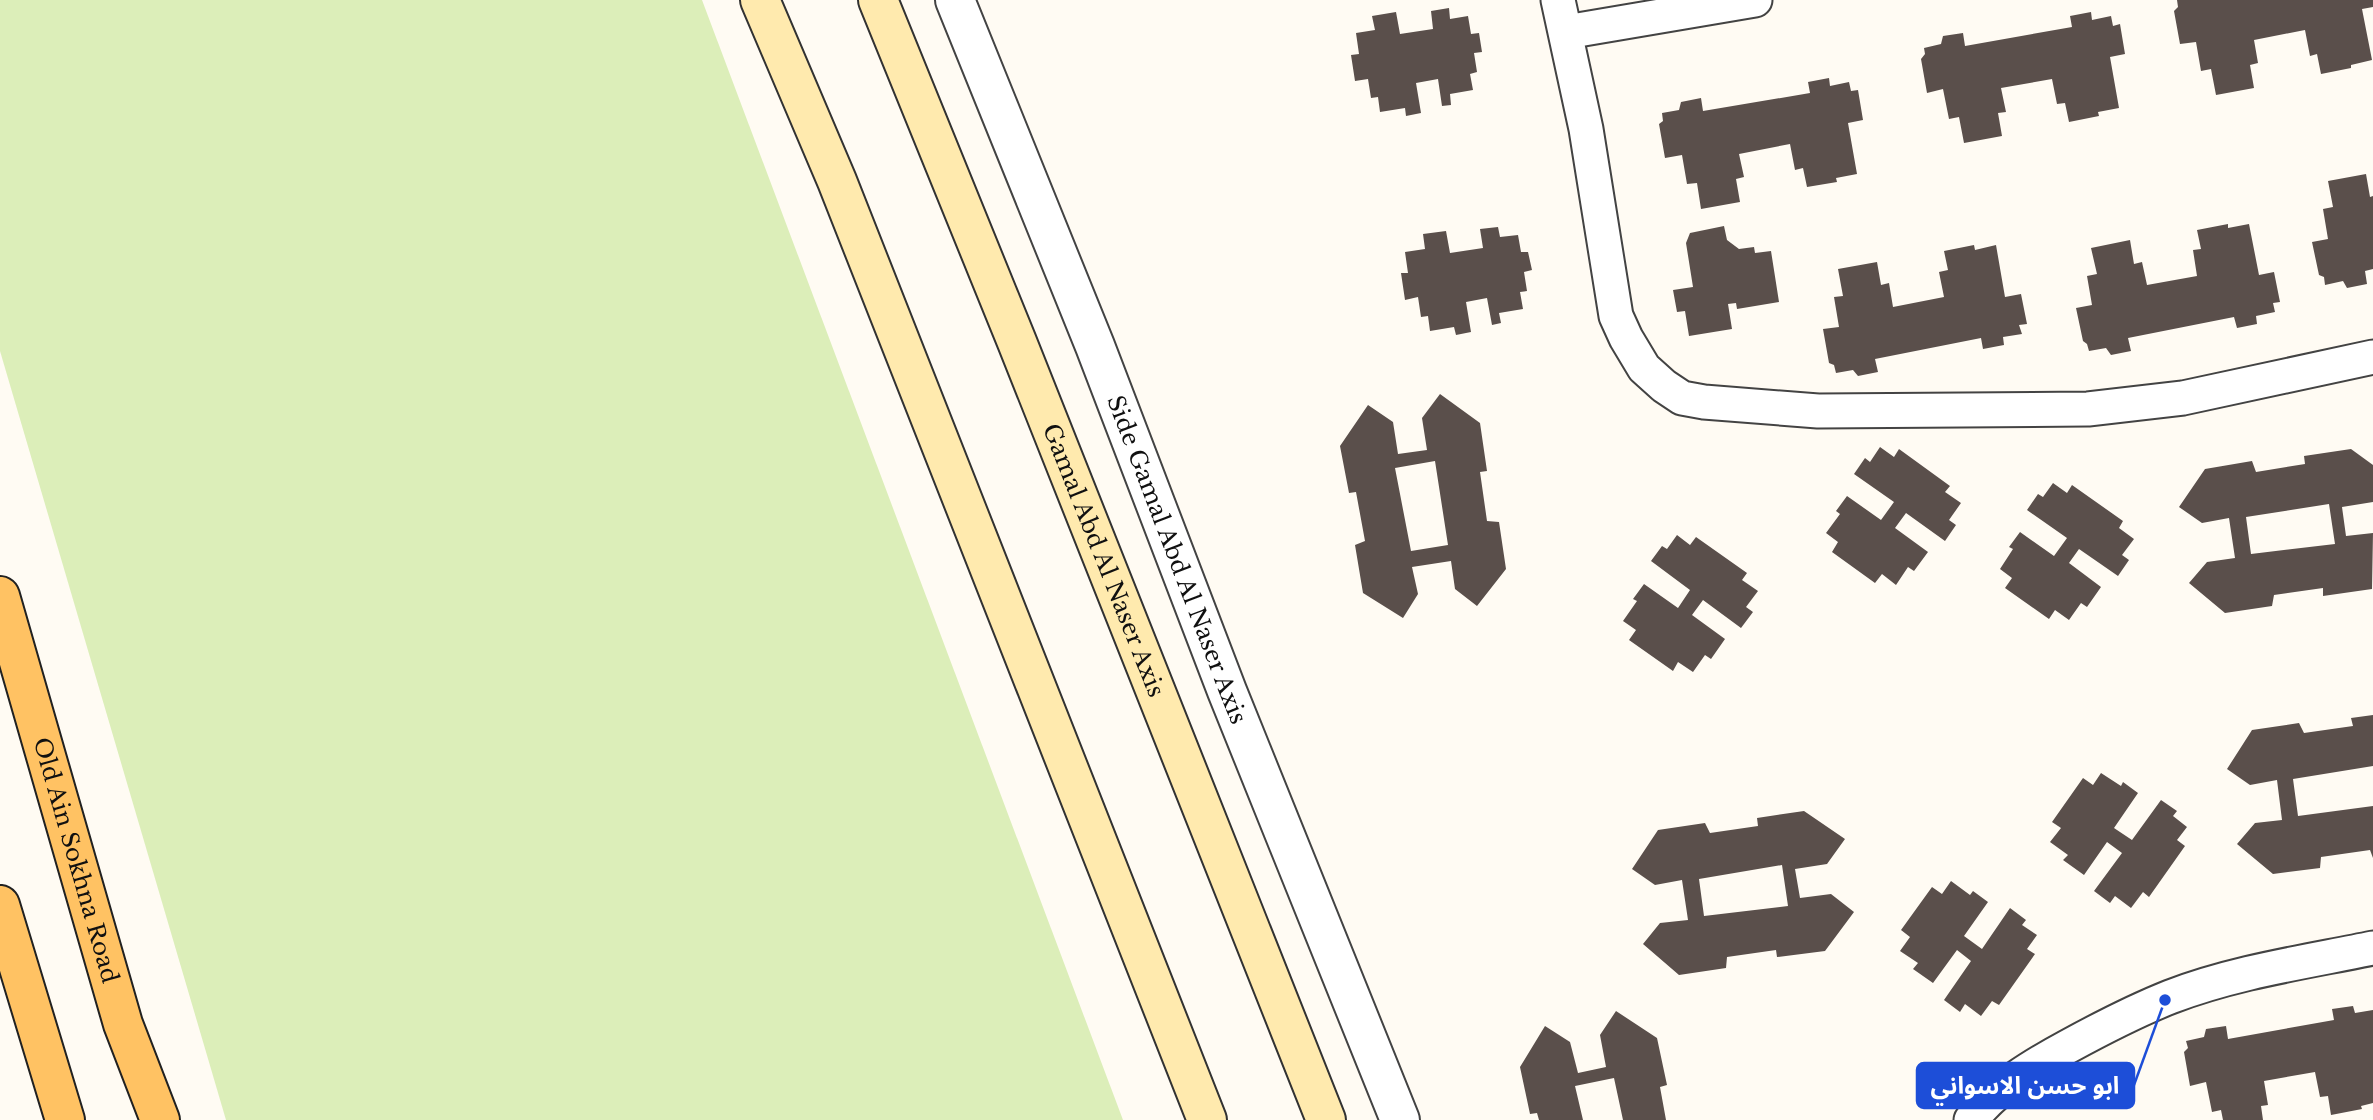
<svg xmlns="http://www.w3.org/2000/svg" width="2373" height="1120" viewBox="0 0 2373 1120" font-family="'Libre Baskerville','Noto Sans Arabic',serif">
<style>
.green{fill:#dceeb9}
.building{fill:#5a4f4b;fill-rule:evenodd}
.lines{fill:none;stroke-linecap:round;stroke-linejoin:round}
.minor-casing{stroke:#434343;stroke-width:37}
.tertiary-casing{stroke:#434343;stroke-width:42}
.secondary-casing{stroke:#323232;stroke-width:42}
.primary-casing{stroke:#212121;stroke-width:42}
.minor{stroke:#fff;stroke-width:33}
.tertiary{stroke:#fff;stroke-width:38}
.secondary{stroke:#ffeaae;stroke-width:38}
.primary{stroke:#ffc263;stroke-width:38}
.labels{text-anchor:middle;stroke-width:7;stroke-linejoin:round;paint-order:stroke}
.street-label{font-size:23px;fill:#101010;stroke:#fff}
.leader{fill:none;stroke:#1d4ed8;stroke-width:2.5}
.callout-dot{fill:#1d4ed8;stroke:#fff;stroke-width:2.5}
.callout{fill:#1d4ed8;stroke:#1d4ed8;stroke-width:2.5}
.callout-label{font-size:24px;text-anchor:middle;font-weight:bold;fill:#fff}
</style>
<rect width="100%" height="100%" fill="#fffbf3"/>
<polygon class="green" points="0,0 702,0 1123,1120 226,1120 0,351"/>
<g class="building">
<polygon points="2177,0 2373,0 2373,7 2362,9 2372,60 2351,65 2351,68 2321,74 2317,54 2310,56 2305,30 2254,40 2258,63 2250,65 2254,88 2216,95 2211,69 2201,71 2196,42 2180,44 2174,11 2178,7"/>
<polygon points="1449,8 1450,19 1468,16 1471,34 1479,33 1482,52 1474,53 1477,72 1470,74 1473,90 1450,94 1451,105 1442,106 1438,79 1416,83 1421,113 1406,116 1405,108 1380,112 1378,97 1371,98 1368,79 1355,81 1351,55 1359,54 1356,33 1375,30 1372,16 1396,12 1400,34 1433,29 1431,11"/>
<polygon points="2091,12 2092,20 2111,16 2113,26 2120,24 2125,54 2110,57 2119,108 2098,112 2099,116 2069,122 2065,103 2057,104 2052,79 2001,88 2006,112 1998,113 2002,136 1964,143 1959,117 1949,119 1943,89 1927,93 1921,59 1925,54 1924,48 1941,44 1943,36 1963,33 1965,46 2072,27 2070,16"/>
<polygon points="1829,78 1830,86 1849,82 1851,91 1858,90 1863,120 1848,123 1857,174 1836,178 1837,182 1807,187 1803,168 1795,170 1790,144 1739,154 1744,177 1736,179 1740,202 1701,209 1697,183 1687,184 1682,155 1665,158 1659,124 1663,121 1662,113 1679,110 1681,102 1701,98 1703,111 1810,93 1808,82"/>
<polygon points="2366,174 2370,197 2373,196 2373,269 2365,271 2367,284 2347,288 2343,281 2325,285 2324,277 2319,275 2312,242 2328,239 2323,209 2333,207 2328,181"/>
<polygon points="2228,224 2228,228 2249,224 2259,275 2274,272 2280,302 2273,303 2275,312 2256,316 2257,324 2237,328 2234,317 2128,338 2131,351 2111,355 2106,348 2089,351 2087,344 2083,341 2076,308 2092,305 2087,276 2097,274 2091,248 2130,240 2134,264 2142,262 2147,285 2197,276 2193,250 2201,249 2197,230"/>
<polygon points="1724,226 1727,240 1739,249 1754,247 1755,253 1771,251 1779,302 1737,309 1736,303 1728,304 1732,329 1689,336 1685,311 1677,312 1673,290 1693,287 1686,243 1690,233"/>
<polygon points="1498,227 1500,237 1518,235 1521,252 1528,252 1532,270 1524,272 1527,291 1520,292 1523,309 1499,313 1501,323 1492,325 1487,298 1466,302 1471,332 1456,335 1454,327 1430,331 1428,316 1421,317 1418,297 1405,300 1401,273 1408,273 1405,252 1425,249 1423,234 1446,231 1450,253 1483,248 1480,229"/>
<polygon points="1974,245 1975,250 1996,245 2005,297 2021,294 2027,324 2019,325 2022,334 2003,337 2004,345 1983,349 1981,338 1875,359 1878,372 1858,376 1853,370 1836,373 1834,365 1829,363 1823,329 1839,327 1834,297 1843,296 1838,269 1877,262 1881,285 1889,283 1893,307 1944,297 1939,272 1948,270 1944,251"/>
<path d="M1440,394L1480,423L1487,471L1480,472L1487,521L1499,522L1506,569L1477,606L1455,589L1451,561L1412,567L1418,594L1403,618L1363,593L1355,545L1365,541L1356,492L1349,493L1340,446L1368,405L1393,422L1398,454L1427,450L1422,418ZM1435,461L1448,545L1411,551L1395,468Z"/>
<polygon points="1880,447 1894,457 1899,449 1950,486 1945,492 1961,503 1949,520 1956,525 1945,541 1906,513 1895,528 1928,552 1914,571 1908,567 1896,585 1882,574 1875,583 1832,552 1838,542 1826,533 1840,514 1836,511 1847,496 1881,520 1894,502 1854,474 1865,458 1870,462"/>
<path d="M2351,449L2373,465V502L2342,507L2346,536L2373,533L2372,589L2323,596V588L2274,595L2272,606L2225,613L2189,583L2207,562L2235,558L2229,518L2202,523L2179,507L2205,469L2252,461L2256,472L2305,464L2304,456ZM2329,504L2335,544L2251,554L2246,517Z"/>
<polygon points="2053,483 2067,493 2072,485 2123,521 2119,528 2134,539 2122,555 2129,560 2118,576 2079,549 2069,563 2101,587 2087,607 2081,603 2069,620 2055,610 2049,619 2005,588 2012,578 2000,569 2013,549 2009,547 2020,532 2054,556 2067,538 2027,510 2038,494 2043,497"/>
<polygon points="1677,535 1690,545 1696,537 1747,573 1742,580 1758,591 1746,607 1753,612 1741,628 1703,600 1692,615 1725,639 1711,659 1705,655 1693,672 1678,662 1673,671 1629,640 1636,630 1623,621 1637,601 1633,599 1644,584 1678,608 1690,590 1651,561 1662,546 1667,549"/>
<polygon points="2373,715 2373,766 2293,779 2298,816 2373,806 2373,858 2370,850 2321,857 2320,868 2273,874 2237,844 2255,823 2282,820 2277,780 2250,785 2227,769 2252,730 2299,723 2304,733 2353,726 2351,718"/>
<polygon points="2101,773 2121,786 2123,782 2138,793 2114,828 2132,840 2161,800 2177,811 2173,816 2187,827 2177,840 2185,846 2149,897 2143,892 2131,908 2115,896 2110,903 2094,891 2122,853 2107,842 2084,875 2063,860 2068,855 2050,842 2061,828 2052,822 2083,778 2093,785"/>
<path d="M1804,811L1845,839L1827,864L1795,869L1800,898L1831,894L1854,912L1825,951L1777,957L1776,950L1727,957L1726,968L1679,975L1643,944L1660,923L1688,920L1682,880L1655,885L1632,869L1658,830L1705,823L1710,833L1758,826L1757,818ZM1782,865L1788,906L1704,916L1699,879Z"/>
<polygon points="1951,881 1970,895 1973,891 1988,902 1964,936 1982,949 2010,908 2026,920 2022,925 2037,935 2027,949 2035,954 1999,1005 1992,1001 1981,1016 1965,1004 1960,1012 1944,1000 1971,961 1957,950 1933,983 1913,969 1918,963 1900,951 1910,937 1901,930 1932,887 1942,894"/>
<polygon points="2353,1006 2355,1013 2373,1010 2373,1103 2361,1106 2362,1109 2331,1115 2328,1096 2320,1097 2315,1072 2264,1081 2268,1105 2261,1106 2263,1120 2223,1120 2221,1110 2212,1112 2206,1082 2190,1086 2184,1052 2188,1048 2186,1041 2204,1037 2206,1029 2226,1026 2228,1039 2334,1020 2332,1009"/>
<polygon points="1616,1011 1657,1038 1667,1085 1660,1087 1666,1120 1623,1120 1614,1078 1575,1086 1583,1120 1539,1120 1537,1113 1530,1114 1520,1067 1545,1026 1570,1042 1578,1073 1606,1067 1600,1035"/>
</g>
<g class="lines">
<g class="minor-casing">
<g id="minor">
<polyline points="1558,0 1586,129 1616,316 1626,338 1644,368 1664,386 1682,398 1704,402 1818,411 2088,409 2183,398 2373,357"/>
<polyline points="1566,32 1755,0"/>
<path d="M1971,1120C1997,1087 2032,1066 2069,1046C2102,1028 2135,1011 2170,997C2235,972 2305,962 2373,948"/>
</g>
</g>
<g class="tertiary-casing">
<g id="tertiary">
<path id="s1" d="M955,0L1095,346L1227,691L1400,1120"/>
</g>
</g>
<g class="secondary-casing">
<g id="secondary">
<polyline points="760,0 837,181 1207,1120"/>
<path id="s2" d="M878,0L1017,342L1326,1120"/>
</g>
</g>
<g class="primary-casing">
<g id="primary">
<path id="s3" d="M0,596L123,1024L160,1120"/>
<polyline points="0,905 65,1120"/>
</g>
</g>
<use href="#minor" class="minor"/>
<use href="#tertiary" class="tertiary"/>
<use href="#secondary" class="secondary"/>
<use href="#primary" class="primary"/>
</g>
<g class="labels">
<g class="street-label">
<text dy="8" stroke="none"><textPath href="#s2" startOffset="604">Gamal Abd Al Naser Axis</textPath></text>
<text dy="8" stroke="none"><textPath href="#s1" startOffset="602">Side Gamal Abd Al Naser Axis</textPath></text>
<text dy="8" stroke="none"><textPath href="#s3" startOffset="275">Old Ain Sokhna Road</textPath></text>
</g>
</g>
<path class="leader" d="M2165 1000L2134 1085"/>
<circle class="callout-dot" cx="2165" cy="1000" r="7"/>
<rect class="callout" x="1917" y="1063" width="217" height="45" rx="7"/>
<g class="callout-label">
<text x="2025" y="1094">ابو حسن الاسواني</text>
</g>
</svg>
